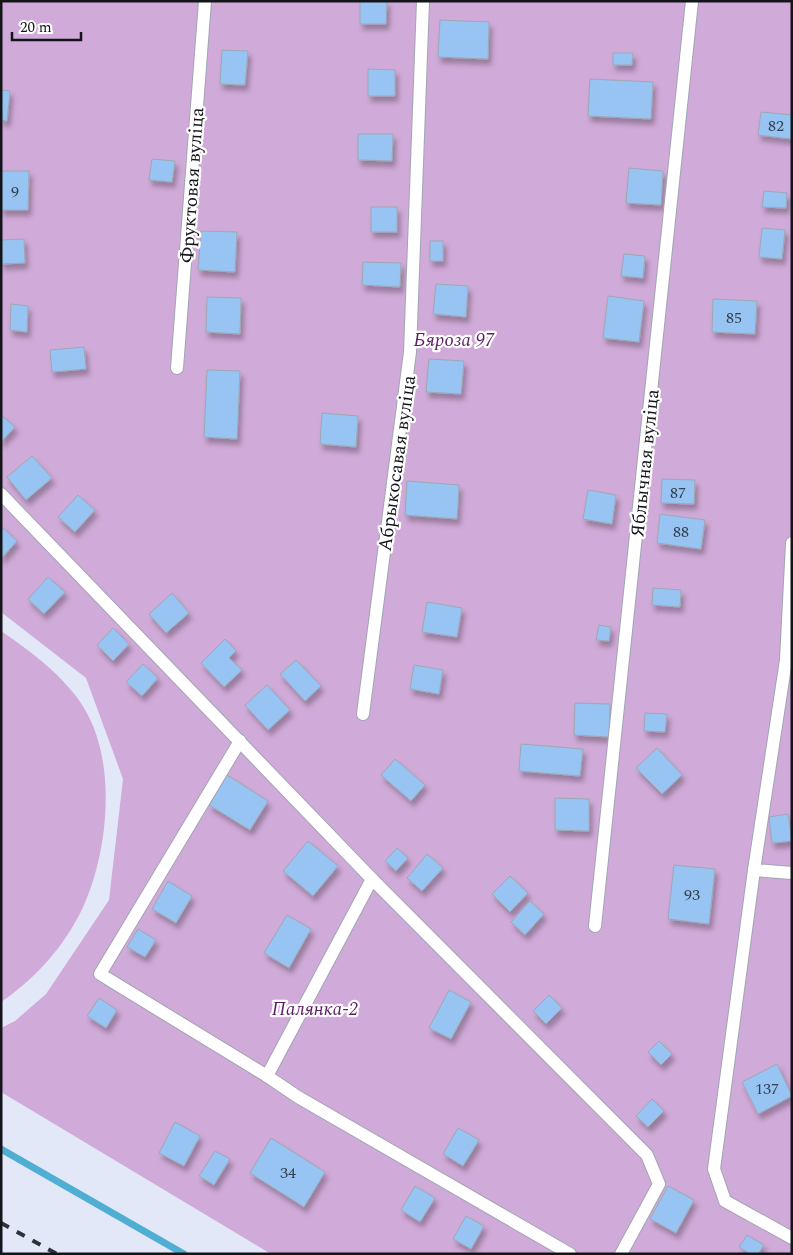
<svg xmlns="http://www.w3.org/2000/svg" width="793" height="1255" viewBox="0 0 793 1255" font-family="Spectral,serif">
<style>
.green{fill:#d0aad8}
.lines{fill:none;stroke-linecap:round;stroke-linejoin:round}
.stream{stroke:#50aed2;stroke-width:7}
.building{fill:#97c4f3;stroke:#9ca8b4;filter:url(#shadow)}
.lane-casing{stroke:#a1a5b4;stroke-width:14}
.lane{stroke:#fff;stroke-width:12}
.rail{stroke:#303239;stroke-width:4;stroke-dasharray:9 9;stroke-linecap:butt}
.labels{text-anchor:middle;stroke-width:4.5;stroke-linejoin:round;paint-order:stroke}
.number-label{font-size:16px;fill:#354151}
.street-label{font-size:19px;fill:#14151b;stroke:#fff}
.park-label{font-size:19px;font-style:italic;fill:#5a1d66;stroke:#fff}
</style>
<defs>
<filter id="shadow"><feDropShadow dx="3" dy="5.5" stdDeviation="2.5" flood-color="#0004"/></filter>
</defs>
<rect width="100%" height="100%" fill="#e3e8f8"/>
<g class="green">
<polygon points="1,1 792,1 792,1254 271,1254 1,1092 1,1028 15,1021 46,994 109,900 123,779 86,678 1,612"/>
<path d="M1,631C32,652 64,676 84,708C119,765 108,862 77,919C59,952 32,981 1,1002Z"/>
</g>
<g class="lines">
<polyline class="stream" points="1,1149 184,1254"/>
</g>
<g class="building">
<polygon points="360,1 387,1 386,24 360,24"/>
<polygon points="440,20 489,22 488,59 438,57"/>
<polygon points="222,50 248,51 245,85 220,84"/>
<polygon points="613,53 633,53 632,65 613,65"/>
<polygon points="368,69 395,70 395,96 368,96"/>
<polygon points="590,79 653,82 651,119 588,116"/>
<polygon points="1,90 10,91 7,121 1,120"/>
<polygon points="761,112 792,115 792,139 758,135"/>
<polygon points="358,134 393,134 392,161 358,160"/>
<polygon points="152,159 175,161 172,182 149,180"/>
<polygon points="629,168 663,171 661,205 626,203"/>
<polygon points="1,171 29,171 28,210 1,210"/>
<polygon points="764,191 787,193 786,208 762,207"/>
<rect x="371" y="207" width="26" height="25"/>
<polygon points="762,228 785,230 782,259 759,257"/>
<polygon points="201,231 237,232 235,272 198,270"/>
<polygon points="24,239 25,263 1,264 1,240"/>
<rect x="430" y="241" width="13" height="20"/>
<polygon points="624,254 645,256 643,278 621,276"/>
<polygon points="363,262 401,263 400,287 362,285"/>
<polygon points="436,284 468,286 466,317 433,314"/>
<polygon points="608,296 644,301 639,342 603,338"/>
<polygon points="207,297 241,298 240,334 206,332"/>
<polygon points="713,299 757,301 755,334 712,332"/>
<polygon points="11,304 28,306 27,332 10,330"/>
<polygon points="84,347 86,369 52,372 50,350"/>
<polygon points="429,359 464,361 461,394 426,392"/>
<polygon points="207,370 240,371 237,439 204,437"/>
<polygon points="322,413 358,416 356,447 320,444"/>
<polygon points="1,415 15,427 1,442"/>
<polygon points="32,456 52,478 26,500 7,477"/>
<polygon points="662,479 695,480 694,504 661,503"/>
<polygon points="407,481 459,485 457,519 405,515"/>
<polygon points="588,490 616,495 612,524 583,519"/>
<polygon points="78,495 95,510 75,532 58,517"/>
<polygon points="660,514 705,520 701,549 657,543"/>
<polygon points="1,526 17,541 1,559"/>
<polygon points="48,577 65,592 44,614 28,599"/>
<polygon points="653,588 681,590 680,607 652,605"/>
<polygon points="172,593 189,613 166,633 149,614"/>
<polygon points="427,602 462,608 457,637 422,632"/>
<polygon points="599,625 611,627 609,641 596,640"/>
<polygon points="113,628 129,644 113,661 97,645"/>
<polygon points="225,639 236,651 229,658 242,670 224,687 201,663"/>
<polygon points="296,660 321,686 305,701 280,674"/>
<polygon points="143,664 158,678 142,696 126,682"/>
<polygon points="414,665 443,670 439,694 410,689"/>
<polygon points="267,685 290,710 268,730 245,705"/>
<polygon points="575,703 610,704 609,737 574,735"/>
<polygon points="645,713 667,714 665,732 644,731"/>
<polygon points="521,744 583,749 580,776 519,771"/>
<polygon points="657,748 682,775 662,794 636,768"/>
<polygon points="395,759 425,785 411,801 381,775"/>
<polygon points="227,775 268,801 250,830 209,805"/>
<polygon points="555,798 589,799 589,831 555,830"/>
<polygon points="788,814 792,841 772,843 769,817"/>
<polygon points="308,841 338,866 313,896 283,871"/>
<polygon points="397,848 408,858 396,871 385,861"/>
<polygon points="427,854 443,868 422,891 407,878"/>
<polygon points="674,865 715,869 709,924 668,919"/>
<polygon points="510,876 528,893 510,912 492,894"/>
<polygon points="168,881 192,896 176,923 152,909"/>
<polygon points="530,901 544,914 525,935 511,922"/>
<polygon points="287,915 311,929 289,968 264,953"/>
<polygon points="138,929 156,940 145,957 127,947"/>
<polygon points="449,990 471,1002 451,1039 429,1028"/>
<polygon points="549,995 562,1008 546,1024 533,1011"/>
<polygon points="99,998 117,1010 106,1028 87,1016"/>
<polygon points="659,1041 672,1054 661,1065 648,1052"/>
<polygon points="777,1064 792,1096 758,1114 742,1082"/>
<polygon points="652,1099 664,1111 648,1127 636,1116"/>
<polygon points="175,1122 200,1136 184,1166 159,1153"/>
<polygon points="458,1128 479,1140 463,1166 443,1154"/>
<polygon points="271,1138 325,1172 304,1207 250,1173"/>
<polygon points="215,1151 230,1159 214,1185 199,1176"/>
<polygon points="415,1186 435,1198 420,1222 401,1210"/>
<polygon points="668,1186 694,1200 676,1233 650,1219"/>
<polygon points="466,1216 484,1226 471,1249 453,1239"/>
<polygon points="747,1235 764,1245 758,1254 750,1254 739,1247"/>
</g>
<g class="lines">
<g class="lane-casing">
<g id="lane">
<polyline points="177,368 205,1"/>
<polyline points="1,494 372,879 267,1076 298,1097 570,1254"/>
<polyline points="792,543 786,660 754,870 792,873"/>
<polyline points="363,714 410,352 423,1"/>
<polyline points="240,741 100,974 267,1076"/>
<polyline points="754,870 714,1169 725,1201 792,1238"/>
<polyline points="372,879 647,1155 659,1184 621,1254"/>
<polyline points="595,926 692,1"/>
</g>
</g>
<use href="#lane" class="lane"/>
<polyline class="rail" points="1,1223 57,1254"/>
</g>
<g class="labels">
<g class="number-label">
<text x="776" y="131">82</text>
<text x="15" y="197">9</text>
<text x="734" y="323">85</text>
<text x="678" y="498">87</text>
<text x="681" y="537">88</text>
<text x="692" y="900">93</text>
<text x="767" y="1094">137</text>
<text x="288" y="1178">34</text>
</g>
<g class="street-label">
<text transform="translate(191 185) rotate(-86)" y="7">Фруктовая вуліца</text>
<text transform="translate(396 463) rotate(-82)" y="7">Абрыкосавая вуліца</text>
<text transform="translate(644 463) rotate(-84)" y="7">Яблычная вуліца</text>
</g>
<g class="park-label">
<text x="454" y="346">Бяроза 97</text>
<text x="315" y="1015">Палянка-2</text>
</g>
</g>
<rect width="793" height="1255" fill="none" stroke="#14151b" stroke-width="5"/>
<path d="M12 32v8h69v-8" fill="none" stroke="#14151b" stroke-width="2.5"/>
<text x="20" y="32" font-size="15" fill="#14151b" stroke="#ffffff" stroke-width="4" paint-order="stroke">20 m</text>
</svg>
